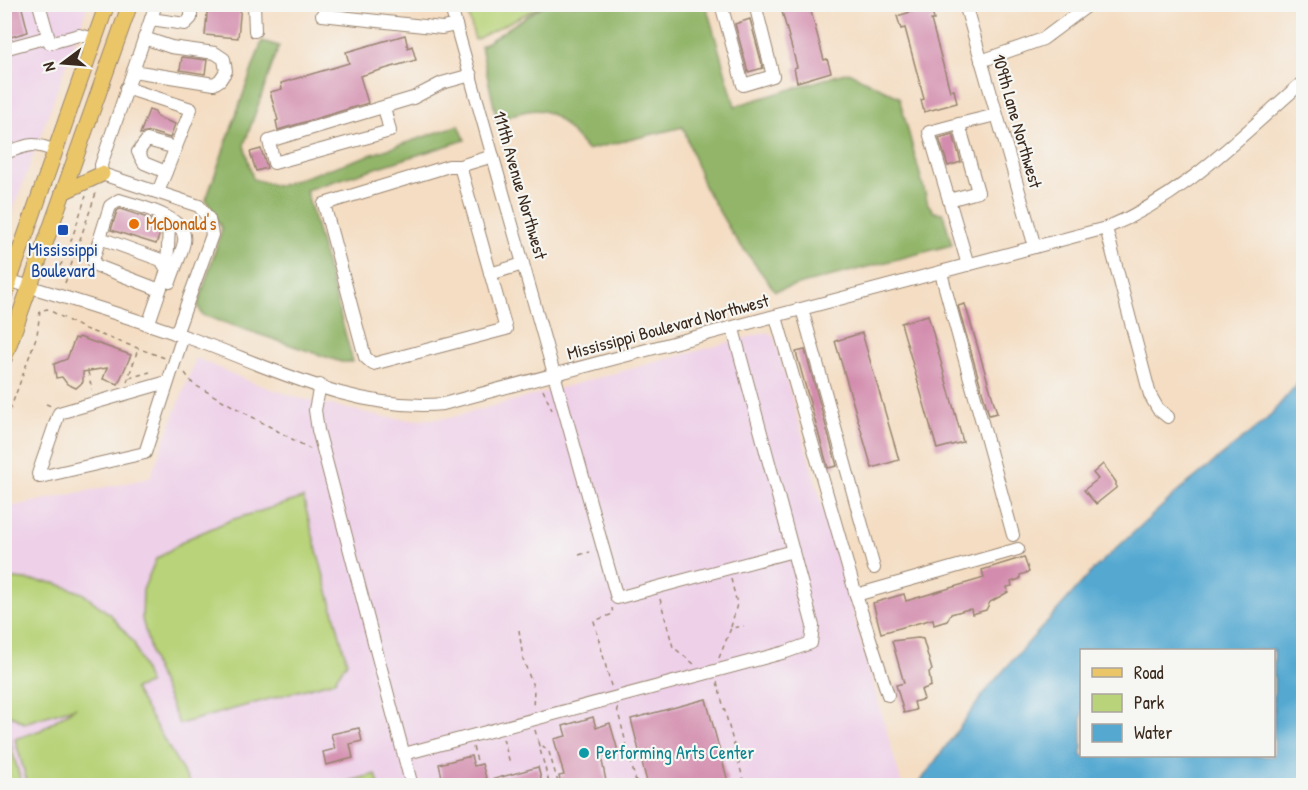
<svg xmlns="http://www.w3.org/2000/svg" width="1308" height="790" viewBox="0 0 1308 790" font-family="'Patrick Hand',sans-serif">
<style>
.built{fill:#eed0e8}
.green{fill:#b8d379;stroke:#7a7e4c;stroke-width:1.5}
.forest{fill:#92b569;stroke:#667044;stroke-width:1.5}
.water{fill:#55a9d1;stroke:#486a78;stroke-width:1.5;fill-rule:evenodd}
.building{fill:#d38cad}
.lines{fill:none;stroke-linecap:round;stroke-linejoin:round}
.minor-casing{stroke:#988470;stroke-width:14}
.major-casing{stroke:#988470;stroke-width:17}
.path{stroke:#988470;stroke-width:1.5;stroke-dasharray:4.5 4.5;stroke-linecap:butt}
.minor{stroke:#fff;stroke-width:12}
.major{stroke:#eac669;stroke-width:15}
.food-dot{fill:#e8710a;stroke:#f6f6f2;stroke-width:2}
.transit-dot{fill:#1a4fb4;stroke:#f6f6f2;stroke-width:2}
.culture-dot{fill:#0f9aa8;stroke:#f6f6f2;stroke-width:2}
.labels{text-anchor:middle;stroke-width:4.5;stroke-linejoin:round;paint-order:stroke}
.street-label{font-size:18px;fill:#3b2a1e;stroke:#f6f6f2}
.food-label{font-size:18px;fill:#c56008;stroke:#f6f6f2;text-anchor:start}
.transit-label{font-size:18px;fill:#164399;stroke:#f6f6f2}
.culture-label{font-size:18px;fill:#0d838f;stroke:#f6f6f2;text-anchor:start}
</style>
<rect width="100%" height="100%" fill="#f6f6f2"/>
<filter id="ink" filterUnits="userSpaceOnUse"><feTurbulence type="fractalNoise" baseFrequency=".0167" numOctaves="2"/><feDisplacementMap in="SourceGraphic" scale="12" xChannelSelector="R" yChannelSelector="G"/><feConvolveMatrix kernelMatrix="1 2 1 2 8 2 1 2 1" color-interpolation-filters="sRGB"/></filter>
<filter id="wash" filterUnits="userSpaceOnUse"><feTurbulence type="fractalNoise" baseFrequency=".008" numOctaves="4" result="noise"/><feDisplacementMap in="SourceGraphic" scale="24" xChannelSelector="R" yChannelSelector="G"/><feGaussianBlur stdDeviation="1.35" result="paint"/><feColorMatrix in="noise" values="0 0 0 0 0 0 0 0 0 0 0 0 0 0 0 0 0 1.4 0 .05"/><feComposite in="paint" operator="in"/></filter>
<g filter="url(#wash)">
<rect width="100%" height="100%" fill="#f4ddc2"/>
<g class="built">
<polygon points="5,5 88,5 5,233"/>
<polygon points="767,332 774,336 902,785 5,785 4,508 150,478 196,358 251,382 295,397 385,417 413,420 449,418"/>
</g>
<g class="green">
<polygon points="466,5 466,4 543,5 475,40"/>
<polygon points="303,498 347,662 334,681 179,724 154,665 142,619 143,590 156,559 187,539 231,520"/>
<polygon points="5,578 55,583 82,593 111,615 134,643 149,684 134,689 191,785 28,785 15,739 41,730 76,707 24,723 7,713 4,702"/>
<polygon points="4,725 5,725 22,785 5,785"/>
<polygon points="376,774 379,785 341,785 340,784"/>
</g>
<g class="forest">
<path d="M544,5H706L735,106L848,72L899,97L928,204L934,212L943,213L952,245L775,291L733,235L704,186L683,127L587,150C553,112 549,99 497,121L481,46Z"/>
<polygon points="262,41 279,46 244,145 253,179 278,186 459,125 465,140 306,190 353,362 341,362 202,315 198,305 222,229 206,200"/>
</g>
<path class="water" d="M1303,377V785H918L988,688L1093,570L1183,487L1267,419ZM1082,650H1274V756H1082Z"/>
<g id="blocks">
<g class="building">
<polygon points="4,4 21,4 28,32 4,39"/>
<polygon points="208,4 241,4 238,38 205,35"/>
<polygon points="780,4 809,4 824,60 827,59 831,72 797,82 794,68 797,67"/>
<polygon points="931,6 934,20 931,20 950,91 954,90 957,103 924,112 921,100 924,99 905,28 901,29 897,16"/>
<polygon points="750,19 763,68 748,72 735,24"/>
<polygon points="405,35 408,48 412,46 416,60 360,76 368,103 278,130 276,121 278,120 270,92 282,89 281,83 349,63 346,52"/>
<polygon points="182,57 207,60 205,74 180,70"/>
<polygon points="149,110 155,112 157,117 175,124 170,138 151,132 140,134"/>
<polygon points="953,134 961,162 948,166 939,138"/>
<polygon points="261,149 267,168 256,171 250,152"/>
<polygon points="120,209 151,219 152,224 161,231 156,244 111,230 117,211"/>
<polygon points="965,304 997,413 989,415 958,306"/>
<polygon points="928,315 963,442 937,449 901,323"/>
<polygon points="862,333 899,460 872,468 835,341"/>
<polygon points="79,337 131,355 118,384 103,379 107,368 83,372 83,382 76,388 67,384 62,377 56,378 54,364 67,359 75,338 78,339"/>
<polygon points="805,350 837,466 828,468 796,352"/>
<polygon points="1103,464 1116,482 1116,488 1096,504 1084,490 1098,479 1093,473"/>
<polygon points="1024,557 1029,572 1020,575 1020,579 1011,582 1012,586 1007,587 1008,592 990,602 986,610 972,614 971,609 965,610 951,614 947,621 934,625 933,619 881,633 873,603 904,594 906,601 984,578 982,570"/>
<polygon points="918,638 923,639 932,670 929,672 931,686 921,690 924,699 914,702 916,710 904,713 896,685 904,683 892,641"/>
<polygon points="706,699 728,782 713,786 648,786 631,719"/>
<polygon points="593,717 596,728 610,723 618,751 601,756 607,786 561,786 559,776 564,775 554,739 566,736 563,726"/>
<polygon points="359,728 362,741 350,744 353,758 326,765 323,752 335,749 331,734"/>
<polygon points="471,756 474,766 482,764 487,781 538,767 543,786 444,786 439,764"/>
</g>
</g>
</g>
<g filter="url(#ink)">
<use href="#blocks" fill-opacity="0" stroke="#988470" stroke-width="1.5"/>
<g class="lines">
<g class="minor-casing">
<g id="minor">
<polyline points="39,4 50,43 79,35 95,39"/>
<polyline points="156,4 101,165 102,174 199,206 209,219 212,235 176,334"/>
<polyline points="254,4 255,31"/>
<polyline points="450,4 617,598 793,551"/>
<polyline points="721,4 743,85 773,76 755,4"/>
<polyline points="965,4 1035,247"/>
<polyline points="322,15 442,28 456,25"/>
<polyline points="151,19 185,24 191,18 191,4"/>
<polyline points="4,49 48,37"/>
<polyline points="981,61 1043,39 1090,4"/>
<polyline points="133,71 214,84 220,80 226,71 224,59 215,53 171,47 144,38"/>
<polyline points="126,88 191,109 158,192"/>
<polyline points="384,107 390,131 274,163 269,141 413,98 442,83 471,75"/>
<path d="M4,153C31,146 26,140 56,151"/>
<polyline points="460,166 506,329 373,364 365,357 324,204 449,166 460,166 493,156"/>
<polyline points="166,172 144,163 138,152 147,140 176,148"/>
<polyline points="949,200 929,132 959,124"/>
<polyline points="159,220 169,226 167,269"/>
<polyline points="1106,228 1150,395 1158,409 1168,417"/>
<path d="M100,238L110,206L119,200C137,206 189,216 184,242C181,256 174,269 170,282"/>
<polyline points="968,265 949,200 978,192 959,124 996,115"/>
<polyline points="941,273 1013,535"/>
<polyline points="490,274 523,264"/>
<path d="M4,279C68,298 132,318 195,340C274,369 358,412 443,404L1106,228C1186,195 1240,136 1304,81"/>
<polyline points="802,309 874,568"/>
<polyline points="776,317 856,595 888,695"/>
<polyline points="148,325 167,270 161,260 100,238 93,260 95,265 160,290"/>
<polyline points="167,382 59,413 38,474 40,477 145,453 183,336"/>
<polyline points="320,385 315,410 318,430 412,786"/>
<polyline points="856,595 1018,549"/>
<polyline points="404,754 786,652 811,643 813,626 733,329"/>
</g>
</g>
<g class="major-casing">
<g id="major">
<polyline points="63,192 102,174"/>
<polyline points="4,296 107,4"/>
<polyline points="4,359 130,4"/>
</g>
</g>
<g class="path">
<polyline points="54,273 65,259 86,196"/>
<polyline points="65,283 97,190"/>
<polyline points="88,372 92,390"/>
<polyline points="185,373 193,384 310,449"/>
<polyline points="129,378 150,372"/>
<polyline points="127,382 138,349"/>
<polyline points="543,390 552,410"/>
<polyline points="46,404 51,406"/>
<polyline points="4,427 37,335 40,311 47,309 82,328 165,358"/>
<polyline points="579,555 590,552"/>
<polyline points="731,579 737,604 731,627"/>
<polyline points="660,599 673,647 694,664"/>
<polyline points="519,630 523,659 534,689 533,708"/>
<polyline points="719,658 731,628 744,626"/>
<polyline points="717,682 745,786"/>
<polyline points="611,686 594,621 613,614 612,608"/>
<polyline points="617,708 637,786"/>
<polyline points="535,730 538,741 549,752 559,786"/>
<polyline points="503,739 510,763"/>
<polyline points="538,742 550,786"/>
<polyline points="473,747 478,764"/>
</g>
<use href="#minor" class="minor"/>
<use href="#major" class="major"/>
</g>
</g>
<circle class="food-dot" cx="134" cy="224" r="6"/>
<rect class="transit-dot" x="57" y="224" width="12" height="12" rx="3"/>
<circle class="culture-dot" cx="584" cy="753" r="6"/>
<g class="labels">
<g class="street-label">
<text transform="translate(1017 121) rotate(74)" y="6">109th Lane Northwest</text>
<text transform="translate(520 185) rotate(74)" y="6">111th Avenue Northwest</text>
<text transform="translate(668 327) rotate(-15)" y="6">Mississippi Boulevard Northwest</text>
</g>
<g class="food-label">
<text x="146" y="230">McDonald's</text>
</g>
<g class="transit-label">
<text x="63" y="256">Mississippi<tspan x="63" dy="21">Boulevard</tspan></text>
</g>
<g class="culture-label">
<text x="596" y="759">Performing Arts Center</text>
</g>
</g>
<rect width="1308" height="790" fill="none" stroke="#f6f6f2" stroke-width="24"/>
<rect x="1080" y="649" width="195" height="108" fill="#f6f6f2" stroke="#aba49d" stroke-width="1.5"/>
<rect x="1092" y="668" width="30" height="9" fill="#eac669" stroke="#aba49d" stroke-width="1.5"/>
<text x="1134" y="679" font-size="18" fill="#3b2a1e">Road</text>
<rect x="1092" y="694" width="30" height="18" fill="#b8d379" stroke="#aba49d" stroke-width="1.5"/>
<text x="1134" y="709" font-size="18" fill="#3b2a1e">Park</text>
<rect x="1092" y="724" width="30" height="18" fill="#55a9d1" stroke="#aba49d" stroke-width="1.5"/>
<text x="1134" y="739" font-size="18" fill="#3b2a1e">Water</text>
<g transform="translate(63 63) rotate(254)" stroke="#f6f6f2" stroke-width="4.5" paint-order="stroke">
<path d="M0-4.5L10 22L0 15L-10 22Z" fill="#3b2a1e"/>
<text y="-9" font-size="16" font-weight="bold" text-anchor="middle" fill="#3b2a1e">N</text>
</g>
</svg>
